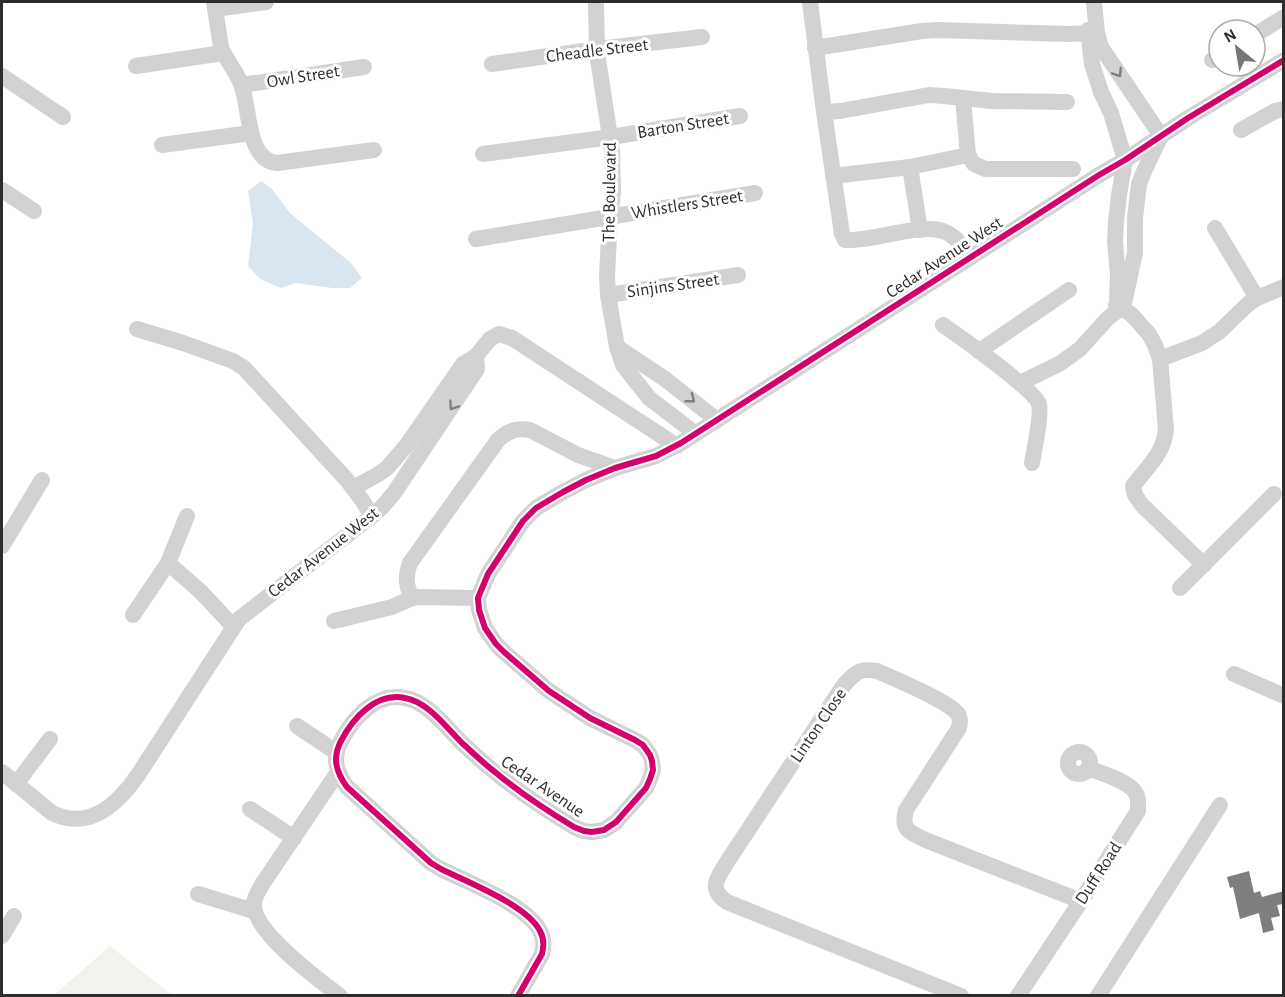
<svg xmlns="http://www.w3.org/2000/svg" width="1285" height="997" viewBox="0 0 1285 997" font-family="'Alegreya Sans',sans-serif">
<style>
.green{fill:#f0f3ec}
.water{fill:#dae6ef}
.building{fill:#7e7e7e}
.lines{fill:none;stroke-linecap:round;stroke-linejoin:round}
.minor{stroke:#d2d2d2;stroke-width:16}
.cycleway-casing{stroke:#fff;stroke-width:10}
.cycleway{stroke:#d6006c;stroke-width:6}
.oneway{stroke:#808080}
.labels{text-anchor:middle;stroke-width:6;stroke-linejoin:round;paint-order:stroke}
.street-label{font-size:18px;fill:#2d2d2d;stroke:#fff}
</style>
<rect width="100%" height="100%" fill="#fff"/>
<polygon class="green" points="110,946 172,995 54,995"/>
<polygon class="water" points="261,181 272,189 290,213 351,263 362,278 350,288 332,288 296,283 281,288 260,279 248,266 253,223 248,191"/>
<polygon class="building" points="1249,871 1254,893 1260,891 1262,897 1284,891 1284,904 1277,905 1280,916 1271,918 1274,930 1263,933 1259,913 1240,919 1233,887 1230,888 1227,877"/>
<g class="lines">
<g class="minor">
<path d="M214,2L221,47C226,60 236,71 241,84C250,105 246,161 277,163L374,150"/>
<polyline points="596,2 597,53 612,150 613,192 610,217 607,276 608,295 617,347 623,365 649,398 696,434"/>
<polyline points="810,2 824,112 840,111 929,95 944,96 992,101 1067,102"/>
<polyline points="215,9 266,2"/>
<polyline points="1088,30 1092,64 1101,92 1111,113 1125,160 1119,195 1116,222 1115,241 1118,276 1117,298"/>
<polyline points="1255,35 1284,17"/>
<polyline points="815,48 922,31 936,30 1069,34 1097,33"/>
<polyline points="1212,60 1219,56"/>
<polyline points="492,64 597,49 702,37"/>
<polyline points="136,66 223,53"/>
<polyline points="2,76 63,117"/>
<polyline points="242,85 364,67"/>
<polyline points="963,99 968,155 974,164 985,169 1073,169"/>
<path d="M824,112L842,234L845,240C873,242 917,223 943,231C949,233 954,237 958,241"/>
<polyline points="1241,130 1275,111 1284,109"/>
<polyline points="162,145 251,133"/>
<polyline points="483,154 611,137 740,116"/>
<polyline points="910,167 920,230"/>
<polyline points="833,176 910,167 968,155"/>
<polyline points="2,190 34,211"/>
<polyline points="1215,228 1257,298"/>
<polyline points="476,239 755,193"/>
<polyline points="608,295 738,275"/>
<path d="M1116,305L1131,314L1149,334L1155,345L1160,359L1166,430C1163,455 1147,467 1133,486L1135,495L1142,505L1204,565"/>
<path d="M943,325C959,336 1035,390 1039,404C1042,414 1034,451 1032,463"/>
<polyline points="137,329 183,343 233,361 244,368 346,479 362,500 372,516"/>
<polyline points="617,347 665,379 717,420"/>
<polyline points="979,351 1069,290"/>
<polyline points="1160,359 1202,343 1219,332 1248,304 1257,298 1284,287"/>
<polyline points="1020,383 1059,364 1080,349 1108,318 1121,308 1124,303 1135,253 1135,218 1139,184 1145,169 1161,136 1101,47 1097,33 1094,2"/>
<polyline points="353,488 377,475 387,468 406,446 463,364 476,356 490,339 499,334 512,338 677,446"/>
<polyline points="2,546 42,480"/>
<polyline points="168,563 200,591 233,626"/>
<polyline points="1180,588 1274,494"/>
<path d="M478,598L419,597L412,598C406,586 405,576 410,563L498,440C507,432 516,427 530,430L578,455L615,468"/>
<polyline points="133,615 168,563 187,516"/>
<polyline points="334,621 392,607 412,598"/>
<polyline points="1234,674 1284,696"/>
<polyline points="297,726 336,752"/>
<circle cx="1079" cy="763" r="11"/>
<path d="M2,772L52,813C90,831 118,804 138,775L239,619L372,516L383,506L394,493L477,369L476,356"/>
<path d="M338,772L263,883C259,890 254,897 254,904C253,932 319,980 340,996"/>
<polyline points="16,784 50,739"/>
<polyline points="250,809 294,838"/>
<polyline points="198,894 254,911"/>
<polyline points="2,936 14,916"/>
<path d="M518,996L542,954C544,946 544,938 540,931C527,905 467,882 441,869L431,863L347,787C336,772 332,758 341,741C353,718 376,692 405,698C428,702 445,726 461,742C472,752 483,763 495,772C520,793 546,810 574,827L584,831L592,832L604,830L616,822L646,788L650,779L653,770L652,761L650,755L643,745L635,740L590,718L549,691L504,652L496,644L485,628L479,610L478,598L488,574L523,521L536,508L563,492L586,480L615,468L656,456L681,443L1099,175L1125,160L1188,118L1284,60"/>
<path d="M961,996L727,902C706,888 719,876 729,859L844,685C856,672 859,668 877,671C895,679 948,701 958,714C961,719 960,723 959,728L906,810C900,831 911,833 928,841L1081,901"/>
<path d="M1018,996L1081,901L1138,811C1138,804 1139,797 1135,792C1128,781 1101,773 1088,768"/>
<polyline points="1098,996 1220,805"/>
</g>
<g class="cycleway-casing">
<path id="cycleway" d="M518,996L542,954C544,946 544,938 540,931C527,905 467,882 441,869L431,863L347,787C336,772 332,758 341,741C353,718 376,692 405,698C428,702 445,726 461,742C472,752 483,763 495,772C520,793 546,810 574,827L584,831L592,832L604,830L616,822L646,788L650,779L653,770L652,761L650,755L643,745L635,740L590,718L549,691L504,652L496,644L485,628L479,610L478,598L488,574L523,521L536,508L563,492L586,480L615,468L656,456L681,443L1099,175L1125,160L1188,118L1284,60"/>
</g>
<use href="#cycleway" class="cycleway"/>
</g>
<defs><path id="oneway-chevron" d="M-2-3.5L2.5 0L-2 3.5" fill="none" stroke-width="1.6" stroke-linecap="round" stroke-linejoin="round" transform="scale(1.5)"/></defs>
<g class="oneway">
<use href="#oneway-chevron" transform="translate(1118 73) rotate(57)"/>
<use href="#oneway-chevron" transform="translate(691 399) rotate(38)"/>
<use href="#oneway-chevron" transform="translate(453 406) rotate(124)"/>
</g>
<g class="labels">
<g class="street-label">
<text transform="translate(597 50) rotate(-7)" y="6">Cheadle Street</text>
<text transform="translate(303 76) rotate(-9)" y="6">Owl Street</text>
<text transform="translate(683 125) rotate(-9)" y="6">Barton Street</text>
<text transform="translate(609 192) rotate(-89)" y="6">The Boulevard</text>
<text transform="translate(687 204) rotate(-9)" y="6">Whistlers Street</text>
<text transform="translate(944 257) rotate(-33)" y="6">Cedar Avenue West</text>
<text transform="translate(673 285) rotate(-8)" y="6">Sinjins Street</text>
<text transform="translate(323 552) rotate(-38)" y="6">Cedar Avenue West</text>
<text transform="translate(818 725) rotate(-56)" y="6">Linton Close</text>
<text transform="translate(543 786) rotate(34)" y="6">Cedar Avenue</text>
<text transform="translate(1098 873) rotate(-57)" y="6">Duff Road</text>
</g>
</g>
<rect width="1285" height="997" fill="none" stroke="#2d2d2d" stroke-width="6"/>
<g transform="translate(1237 48) rotate(330)"><circle r="28" fill="#ffffff" stroke="#ababab" stroke-width="1.5"/>
<path d="M0-4.5L10 22L0 15L-10 22Z" fill="#767676"/>
<text y="-9" font-size="16" font-weight="bold" text-anchor="middle" fill="#2d2d2d">N</text>
</g>
</svg>
